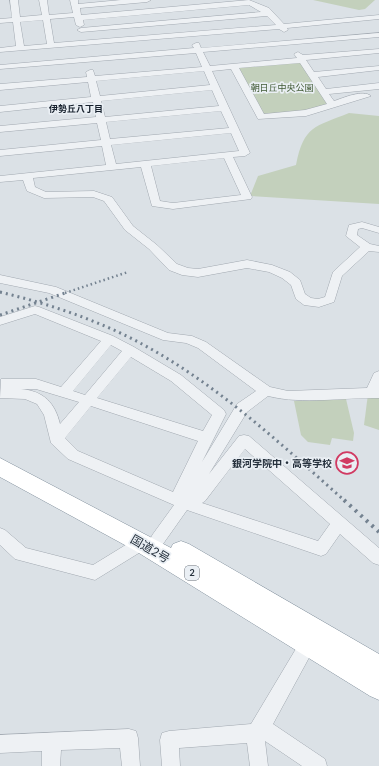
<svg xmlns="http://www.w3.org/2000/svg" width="379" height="766" viewBox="0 0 379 766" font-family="Lato,'Noto Sans JP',sans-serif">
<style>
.green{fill:#c3d0bc}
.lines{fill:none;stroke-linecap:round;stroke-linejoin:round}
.minor-casing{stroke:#a1a8b0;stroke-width:1}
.highway-casing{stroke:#82909d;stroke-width:1}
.minor{fill:#eef1f4;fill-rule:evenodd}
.highway{fill:#fff;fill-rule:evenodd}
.rail-far2{stroke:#748290;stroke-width:2.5;stroke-dasharray:1.5 3;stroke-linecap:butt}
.rail-far1{stroke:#748290;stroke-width:3;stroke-dasharray:2 4;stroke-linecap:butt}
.rail{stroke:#748290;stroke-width:4;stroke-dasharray:2.5 5;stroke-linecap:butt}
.labels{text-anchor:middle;stroke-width:3.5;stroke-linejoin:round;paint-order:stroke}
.far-park-label{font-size:9px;fill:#3e5832;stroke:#eaeff4}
.far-neighbourhood-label{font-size:9px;font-weight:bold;fill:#17212d;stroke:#eaeff4}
.shield{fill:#eaeff4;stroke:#606973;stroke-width:1}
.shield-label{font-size:9px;font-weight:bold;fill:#25303c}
.poi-label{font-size:10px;font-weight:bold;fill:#25303c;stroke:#eaeff4;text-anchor:end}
.near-street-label{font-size:12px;fill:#25303c;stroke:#eaeff4}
</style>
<rect width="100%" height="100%" fill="#dbe1e6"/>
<g class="green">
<polygon points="313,0 375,0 365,9 359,10"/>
<polygon points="301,61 327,104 303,111 263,115 237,67"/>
<path d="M349,113L379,116V204L250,196L258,176L296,165C304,125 315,127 349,113Z"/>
<polygon points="368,394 379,397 379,430 364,425"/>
<polygon points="346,399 354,433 353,441 332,438 330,445 308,442 301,435 294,401"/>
</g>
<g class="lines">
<g class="minor-casing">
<g id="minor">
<path d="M10,0H18L20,17L42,15L39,0H47L49,15L73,13L70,0H78V4L121,0H151L147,2L80,8L81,15L249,0L269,8L284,24L379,15V19L287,28L288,30L284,32L279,29L0,52V48L16,46L13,22L0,23V19L12,18ZM249,5L261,12L81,28L77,30L81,32L267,16L276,25L54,43L50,19L74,17L76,25L80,27L84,25L83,20ZM43,20L47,44L24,46L20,22Z"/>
<path d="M379,33V37L203,52L210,66L297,58L294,54L298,52L303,55L379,49V53L306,60L314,72L379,66V70L318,77L326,89L379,83V89L329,94L334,101C343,98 363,89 371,96L306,116L258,119L231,69L212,71L250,153L245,156L233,157L252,197L251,199L173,209L152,206L141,167L33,178L35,187L46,192L94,191L112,197L133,226L157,245L177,264L188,268L198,269L247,260L272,265L290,272L300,280L305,294L311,298L318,299L325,297L333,272L360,247L346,236L349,225L362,222L379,227V233L362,228L358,229L357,235L370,244L379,246V252L369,251L342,276L334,302L319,307L304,305L296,299L291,285L282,278L269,272L247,268L198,277L182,275L169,270L149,249L125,230L104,201L93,197L44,198L27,191L23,180L0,182V176L106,165L102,146L0,156V150L101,140L97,123L0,132V126L96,117L93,102L0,112V106L91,97L88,82L0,90V84L87,77L86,72L90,70H93L95,76L202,67L196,53L0,69V65L194,48L192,45L196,43H199L201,48ZM300,63L327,104L305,110L264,114L239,68ZM204,71L210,85L100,96L96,81ZM212,90L219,106L105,117L101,101ZM221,111L229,128L110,139L106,122ZM231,133L239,151L116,164L111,145ZM224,158L241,195L173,203L160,201L151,166Z"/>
<path d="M0,275L56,287L168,333L192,336L206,342L270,387L288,391L367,388L374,373L379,371V398C342,397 304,405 268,396L247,412L209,474L239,436L244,435L249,436L379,548V565L373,563L340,534L326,554L321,556L187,510L163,544L158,546L153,544L150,539L153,534L174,505L68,459L51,443L44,415L37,404L25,399L0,398L1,379H36L61,387L101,341L35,314L0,325V317L35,306L39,307L113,336L134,347L181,375L224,410L226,414L202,462L237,404L256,391L198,348L186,343L163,340L49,293L0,283ZM111,345L122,351L85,395L73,391ZM131,357L171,381L212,415L203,431L97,398ZM21,389H36L79,402L60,424C55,403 44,391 21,389ZM91,406L198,441L173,492L78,451L65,438ZM245,449L330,524L318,541L202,503L205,501Z"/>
<polygon points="0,528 5,530 26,548 93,565 137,538 142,536 147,538 150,543 147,548 95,580 15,559 0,545"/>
<polygon points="309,635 315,637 317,643 273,724 325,759 327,766 302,766 265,741 268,766 250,766 247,743 179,748 180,766 162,766 160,740 162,733 169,731 251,724 303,637"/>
<polygon points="129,729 136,731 138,738 140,766 122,766 120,748 61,750 60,766 42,766 42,751 0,753 0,735"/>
</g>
</g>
<g class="highway-casing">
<polygon id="highway" points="0,458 171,548 173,544 181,541 189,544 379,654 379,700 370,696 134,550 0,477"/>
</g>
<use href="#minor" class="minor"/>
<use href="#highway" class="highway"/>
<g class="rail-far2">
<polyline points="0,292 4,293"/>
<polyline points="65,293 128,272"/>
</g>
<g class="rail-far1">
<path d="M0,292C49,304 98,320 142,344C218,385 281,444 345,501"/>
<polyline points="0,315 68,292"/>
</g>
<polyline class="rail" points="344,500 379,532"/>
</g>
<defs>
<g id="school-ring" transform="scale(1.15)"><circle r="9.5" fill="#eaeff4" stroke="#d13a62" stroke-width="1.5"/><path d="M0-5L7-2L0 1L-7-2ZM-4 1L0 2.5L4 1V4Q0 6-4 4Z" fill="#d13a62"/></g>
</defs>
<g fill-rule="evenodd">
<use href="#school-ring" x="347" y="463"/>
</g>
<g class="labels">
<g class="far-park-label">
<text x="282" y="91">朝日丘中央公園</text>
</g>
<g class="far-neighbourhood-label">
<text x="76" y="112">伊勢丘八丁目</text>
</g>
<rect class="shield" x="185" y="566" width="14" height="14" rx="3"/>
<g class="shield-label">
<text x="192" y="576">2</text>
</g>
<g class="poi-label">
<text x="332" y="467">銀河学院中・高等学校</text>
</g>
<g class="near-street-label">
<text transform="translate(150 549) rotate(30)" y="4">国道2号</text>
</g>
</g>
</svg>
